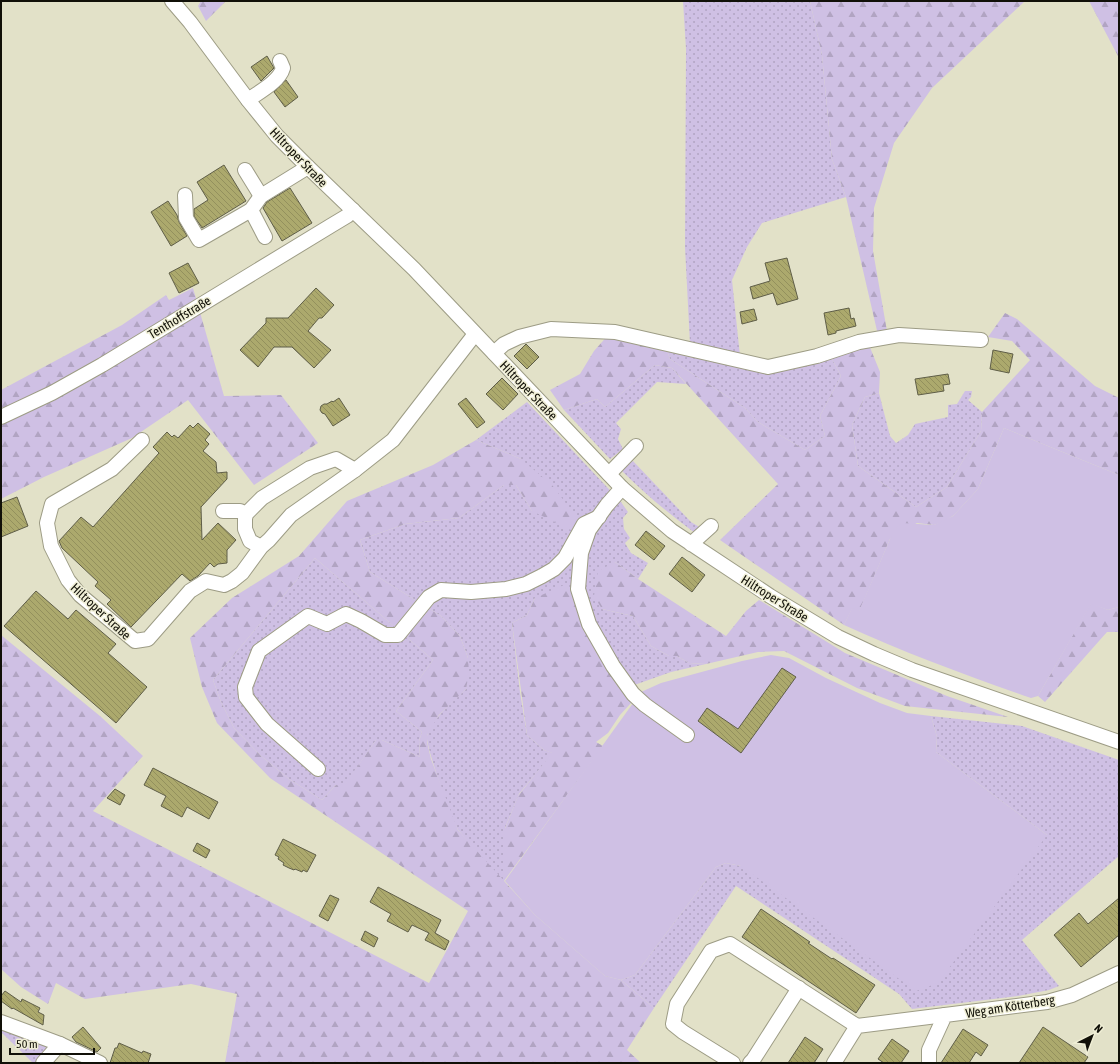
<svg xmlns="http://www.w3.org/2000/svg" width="1120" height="1064" viewBox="0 0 1120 1064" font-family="'Asap Condensed',sans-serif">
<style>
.grass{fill:url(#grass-dots)}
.forest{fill:url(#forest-firs);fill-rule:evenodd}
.pitch{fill:#cfc0e4}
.building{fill:url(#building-back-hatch);stroke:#5f5e48}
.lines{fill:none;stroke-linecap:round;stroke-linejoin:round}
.minor-casing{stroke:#9d9c85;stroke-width:16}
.minor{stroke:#fff;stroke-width:14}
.labels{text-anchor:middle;stroke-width:3;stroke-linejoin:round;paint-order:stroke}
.street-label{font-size:13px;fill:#111008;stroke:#efeed5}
</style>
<defs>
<pattern id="grass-dots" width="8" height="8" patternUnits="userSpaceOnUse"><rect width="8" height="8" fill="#cfc0e4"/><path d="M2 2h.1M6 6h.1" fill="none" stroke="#b1a4c2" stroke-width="1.8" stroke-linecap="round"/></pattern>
<pattern id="forest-firs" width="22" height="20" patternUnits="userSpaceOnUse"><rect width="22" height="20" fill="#cfc0e4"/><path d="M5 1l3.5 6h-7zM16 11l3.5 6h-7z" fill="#b1a4c2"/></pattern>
<pattern id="building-back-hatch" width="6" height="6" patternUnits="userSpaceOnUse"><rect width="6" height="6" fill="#aca96d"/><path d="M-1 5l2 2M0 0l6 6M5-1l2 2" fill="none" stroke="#93905d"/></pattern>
</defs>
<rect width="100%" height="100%" fill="#e2e1c8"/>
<g class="grass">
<polygon points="683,1 810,1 822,55 832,159 846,197 762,223 747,247 732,280 740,356 767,363 831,357 841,376 820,416 825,436 805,450 758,422 745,408 670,359 666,347 690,344 685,247 686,49"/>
<polygon points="655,365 672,368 686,384 657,382 616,423 621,429 618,439 623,449 610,459 564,410 597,399 605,407"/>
<polygon points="965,391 972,391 971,397 968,400 982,412 981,431 947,487 916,507 858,466 852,425 865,397 879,393 890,436 896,443 908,435 915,424 948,417 948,405 957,404"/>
<path d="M527,402L621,502L628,512L623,518L624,529L630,538L625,543L631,553L648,563L638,579L615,562L602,609L633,616L651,646L669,656H677L689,663L706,664L671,672L623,689L535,598L527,615L512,623L520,692L527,735L544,750L553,753L519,794L505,828L504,882C489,865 473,849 459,831C453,823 425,745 427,736C430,721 455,699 466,689L468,658L460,636L441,616L370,572L360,540L405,524L459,518L504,485H516L532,511L521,459L476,440Z"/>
<path d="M633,461L691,522L701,528L695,533C668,513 644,493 621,470Z"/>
<polygon points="315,558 433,660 396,711 422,732 419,741 420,757 382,740 376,740 345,785 336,785 322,800 289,779 260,755 234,728 221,702 213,680"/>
<polygon points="931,716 1022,726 1119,760 1119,856 1022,940 1059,986 1049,990 1018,996 912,1009 899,994 736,886 654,1008 621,980 635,975 716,867 726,863 741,866 1047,835 936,752 937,737"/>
<polygon points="1,1029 51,1046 35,1063 33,1063 1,1032"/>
</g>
<g class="forest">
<polygon points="201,1 226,1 206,21 198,6"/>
<polygon points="810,1 1025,1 932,88 894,143 874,208 873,251 887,331 878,335 846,197 832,159 822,55"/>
<polygon points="1089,1 1119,1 1119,58"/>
<polygon points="193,288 224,396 281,395 318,443 254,485 188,400 132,438 44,477 1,499 1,390 122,325 166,295 169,300"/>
<polygon points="1005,313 1017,319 1095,386 1119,398 1119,475 1004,428 978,489 954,515 945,521 934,525 917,523 890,539 859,612 852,609 844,625 720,540 778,484 672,368 655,365 605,407 597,399 564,410 550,390 580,374 594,351 610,333 666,347 670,359 745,408 758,422 805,450 825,436 820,416 841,376 831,357 869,345 880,372 879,393 865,397 852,425 858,466 916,507 947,487 981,431 982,412 1030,360 1012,341 988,337"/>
<path d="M476,440L521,459L552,485L580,522L577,533L532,511L516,485H504L459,518L405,524L360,540L370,572L441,616L460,636L468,658L469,673L466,689L439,715L427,735V742L431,759L458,830L535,915L605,976L621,980L654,1008L627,1050L641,1063H225L237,994L191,984L85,999L56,983L48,1004L21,987L1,969V635L100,716L143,756L93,811L429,983L468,911L270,778L217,723L202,687L190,638L232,598L299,556L347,501L433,465ZM315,558L433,660L396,711L422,732L419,741L420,757L382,740H376L345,784L336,785L322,800L289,779L260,755L234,728L221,702L213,680Z"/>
<polygon points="615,562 638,579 726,636 746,611 759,600 845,653 947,696 1008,717 905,706 857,688 784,651 758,652 706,664 689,663 677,656 669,656 651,646 633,616 602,609 594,596 598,571"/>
<polygon points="564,585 573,594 631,703 620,715 608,733 596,742 603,746 504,881 504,831 518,796 552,753 544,750 527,735 512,623 527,615 535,598"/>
<polygon points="1091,603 1108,610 1119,607 1119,632 1107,632 1045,702 1038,696"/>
</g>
<g class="pitch">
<path d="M1004,428L1119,475V607L1108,610L1091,604L1038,696L1031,698C968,676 905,653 844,625L852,608L859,611L890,539L898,526L902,523L934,525L953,516L978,489Z"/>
<polygon points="771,655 789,658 826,678 880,703 907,713 931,716 937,737 936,752 1047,835 938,983 916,991 741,866 726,863 716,867 635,975 621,980 605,976 535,915 505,881 641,692 661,683 742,661"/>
</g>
<g class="building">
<polygon points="267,56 274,68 261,81 251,67"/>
<polygon points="286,80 298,97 285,107 274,92"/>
<polygon points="224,165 246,201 202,228 194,216 194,209 208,200 197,182"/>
<polygon points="290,188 312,223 282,241 263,208 267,202"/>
<polygon points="168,201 177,215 179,222 187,236 171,246 151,212"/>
<polygon points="787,258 798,299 777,305 773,293 753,299 750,287 770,281 765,263"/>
<polygon points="188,263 199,283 179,293 169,273"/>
<polygon points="316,288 334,305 322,318 319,318 308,331 331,350 314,368 292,347 274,347 258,367 240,350 266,323 266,318 288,318"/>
<polygon points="849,308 851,319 854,318 856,326 836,331 836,333 828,335 824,313"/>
<polygon points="754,309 757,320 742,324 740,312"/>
<polygon points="526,344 539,357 527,369 514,356"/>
<polygon points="993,350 1013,354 1009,373 990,369"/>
<polygon points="948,374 950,384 943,385 944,391 918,395 915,379"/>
<polygon points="502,378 518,394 503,410 486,394"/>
<polygon points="339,398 350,415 333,426 325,414 322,413 320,410 321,406 324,404 327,404 332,401 333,402"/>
<polygon points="466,398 485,422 477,428 458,404"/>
<polygon points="198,423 210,434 205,440 209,444 203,451 216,462 217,473 227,472 227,479 201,507 202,540 218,523 236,540 227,550 227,563 218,564 214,567 210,563 198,576 190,581 182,574 131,627 107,604 111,600 95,586 98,582 62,548 59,541 81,517 93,527 159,453 153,447 167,432 172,437 174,435 178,438 190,425 193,428"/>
<polygon points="17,497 28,526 1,537 1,503"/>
<polygon points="646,531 665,546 654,560 635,545"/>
<polygon points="682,557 705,575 692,592 669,574"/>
<polygon points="36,591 68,619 76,610 116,644 108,653 147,687 116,723 4,626"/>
<polygon points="782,668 796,677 741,753 698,721 707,708 738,729"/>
<polygon points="153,768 218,802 209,819 187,807 182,817 161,806 166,796 144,785"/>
<polygon points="115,789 125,795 120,805 107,798"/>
<polygon points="283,839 316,855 307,872 303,870 302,872 295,869 294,870 289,868 283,865 284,863 278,859 279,857 275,855"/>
<polygon points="197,843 210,850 206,858 193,851"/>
<polygon points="378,887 441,920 435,933 449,941 445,950 425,940 429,933 412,925 408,932 387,921 391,914 370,902"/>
<polygon points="330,895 339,899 328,921 319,916"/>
<polygon points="1119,898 1119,935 1081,967 1054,935 1079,913 1088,924"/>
<polygon points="761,909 810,942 808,943 832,959 833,958 875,985 856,1013 742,937"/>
<polygon points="365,931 378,938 374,947 361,940"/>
<polygon points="5,991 21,1002 22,999 40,1008 38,1012 44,1015 43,1025 13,1008 12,1009 1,1001 1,996"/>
<polygon points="83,1027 101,1048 97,1052 76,1042 72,1037"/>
<polygon points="1043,1027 1088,1057 1084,1063 1019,1063"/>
<polygon points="963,1029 988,1045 981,1056 976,1052 969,1063 941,1063"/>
<polygon points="805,1037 823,1049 814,1063 788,1063"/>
<polygon points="892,1039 909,1051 901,1063 884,1063 878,1059"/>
<polygon points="119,1043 142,1053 143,1051 151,1054 148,1063 110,1063 115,1048 117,1048"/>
</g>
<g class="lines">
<g class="minor-casing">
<g id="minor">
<polyline points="172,1 190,22 248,100 277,136 308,167 414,269 622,488 672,531 770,596 838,637 874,654 912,670 1119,742"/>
<path d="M248,100C259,92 279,82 283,68L280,61"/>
<polyline points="245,170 261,196"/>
<polyline points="185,195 186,218 199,240 251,210 261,196 308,167"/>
<polyline points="251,210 265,237"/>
<polyline points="494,353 504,344 519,337 551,329 615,332 768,367 817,356 859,342 899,335 981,340"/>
<polyline points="1,417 52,393 102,365 332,225 347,216 353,210"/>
<polyline points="142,440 112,469 52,504 47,523 51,546 68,580 80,595 135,641 148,639 190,591 206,581 224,585 232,581 242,573 261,547 269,540 291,515 355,470 393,440 475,334"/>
<polyline points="609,474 636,446"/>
<polyline points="622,488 607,505 589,530 581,553 578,589 589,624 613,666 633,694 645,705 687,735"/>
<polyline points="223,511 240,511 246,514"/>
<polyline points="691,544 711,526"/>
<polyline points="261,547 250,541 245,529 245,519 246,514 262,498 310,468 336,459 355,470"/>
<polyline points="318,769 267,724 246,697 245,687 259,651 308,616 327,624 346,614 361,621 385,635 398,635 429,597 441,590 471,592 506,589 526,584 542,576 554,569 565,558 584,524 599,517"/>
<polyline points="1,1022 60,1044 100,1063"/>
<polyline points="43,1063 60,1044"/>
<polyline points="733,1063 683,1032 673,1024 677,1004 711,951 730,944 857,1026"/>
<polyline points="750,1063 753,1060 799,988"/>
<polyline points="834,1063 857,1026 945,1015"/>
<polyline points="929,1063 929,1050 945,1015 1047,1002 1072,995 1119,973"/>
</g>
</g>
<use href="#minor" class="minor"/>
</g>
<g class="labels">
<g class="street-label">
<text transform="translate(299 157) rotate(46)" y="5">Hiltroper Straße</text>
<text transform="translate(179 317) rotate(-31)" y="5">Tenthoffstraße</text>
<text transform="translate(529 390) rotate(46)" y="5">Hiltroper Straße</text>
<text transform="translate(775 598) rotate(32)" y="5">Hiltroper Straße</text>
<text transform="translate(101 611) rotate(43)" y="5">Hiltroper Straße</text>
<text transform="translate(1010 1006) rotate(-9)" y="5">Weg am Kötterberg</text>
</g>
</g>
<rect width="1120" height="1064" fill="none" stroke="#111008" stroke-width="4"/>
<g transform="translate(1092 1036) rotate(42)" stroke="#efeed5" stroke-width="3" paint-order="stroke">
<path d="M0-3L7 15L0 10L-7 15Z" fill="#111008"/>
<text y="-6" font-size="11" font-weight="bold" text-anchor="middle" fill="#111008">N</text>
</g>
<path d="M10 1048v6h84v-6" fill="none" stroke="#111008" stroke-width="2"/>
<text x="16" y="1048" font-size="12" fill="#111008" stroke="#efeed5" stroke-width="3" paint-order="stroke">50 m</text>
</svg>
